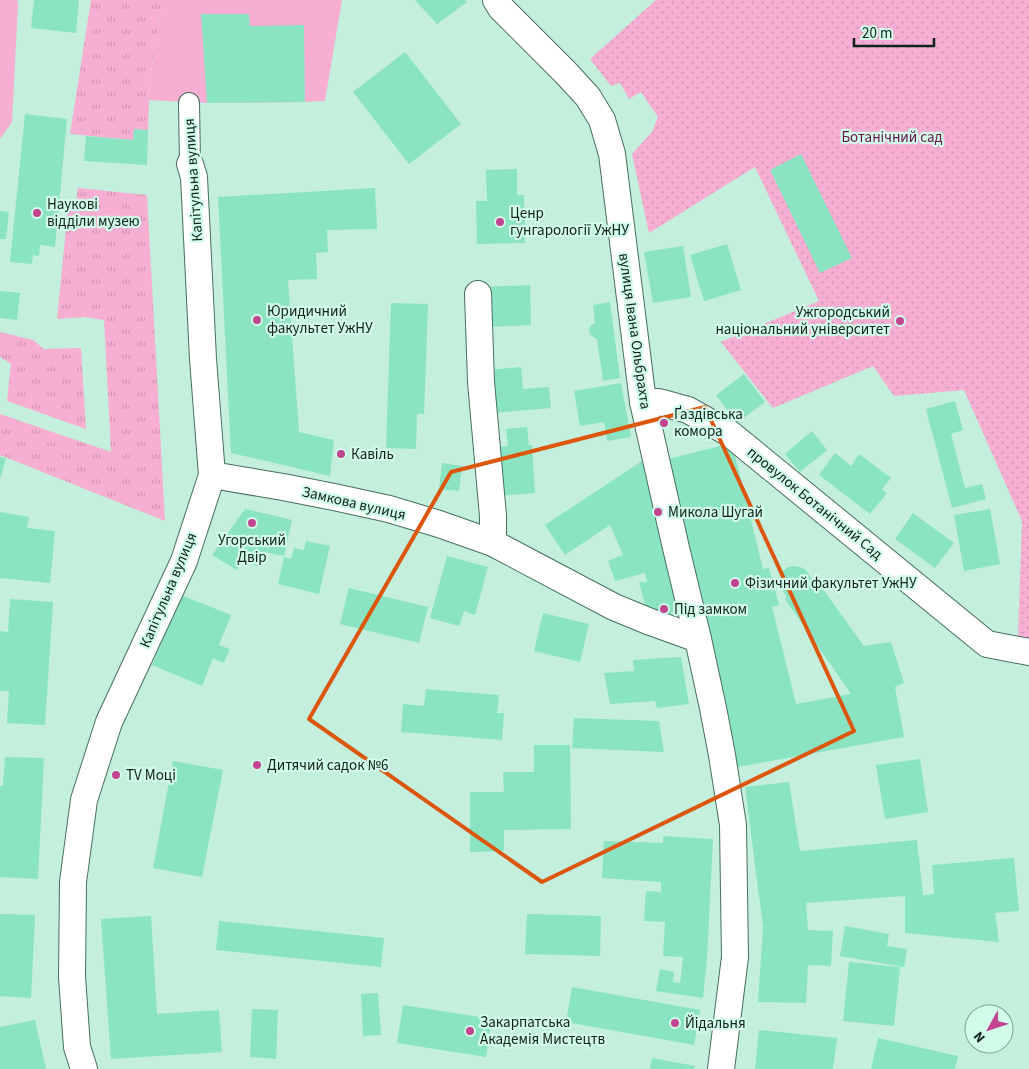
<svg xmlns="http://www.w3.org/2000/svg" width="1029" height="1069" viewBox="0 0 1029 1069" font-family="'Source Sans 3',sans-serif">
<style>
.grass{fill:url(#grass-tufts)}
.park{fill:#f6aed3}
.garden{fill:url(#garden-dots)}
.building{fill:#8be4c1}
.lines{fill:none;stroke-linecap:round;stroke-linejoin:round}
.pedestrian-casing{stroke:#486f5f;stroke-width:22}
.minor-casing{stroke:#486f5f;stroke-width:28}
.pedestrian{stroke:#fff;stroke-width:20}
.minor{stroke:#fff;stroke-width:26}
.marked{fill:none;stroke:#dd560d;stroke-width:4;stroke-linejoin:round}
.poi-dot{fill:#c34490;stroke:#d0fce9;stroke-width:2}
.labels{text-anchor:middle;stroke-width:4.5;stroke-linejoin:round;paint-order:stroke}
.park-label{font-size:15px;fill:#69154a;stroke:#d0fce9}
.street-label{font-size:15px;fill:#11211b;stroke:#d0fce9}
.poi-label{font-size:15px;fill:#11211b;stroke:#d0fce9;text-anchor:start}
</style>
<defs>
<pattern id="grass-tufts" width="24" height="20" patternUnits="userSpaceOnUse" patternTransform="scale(1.25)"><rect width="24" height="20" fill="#f6aed3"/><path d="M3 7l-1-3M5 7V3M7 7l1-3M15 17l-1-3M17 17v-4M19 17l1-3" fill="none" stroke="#d295b5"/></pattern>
<pattern id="garden-dots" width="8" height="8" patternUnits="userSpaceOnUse" patternTransform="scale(1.25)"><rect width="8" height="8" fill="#f6aed3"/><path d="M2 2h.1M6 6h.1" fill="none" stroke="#d295b5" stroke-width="1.8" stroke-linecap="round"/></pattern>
</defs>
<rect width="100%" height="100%" fill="#c3efdc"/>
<g class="grass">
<polygon points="91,0 162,0 150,79 148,130 134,129 133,140 70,134"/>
<polygon points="78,188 147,195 165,521 0,455 0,414 111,452 104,320 85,317 57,319 68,209 75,207"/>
<polygon points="0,332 33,340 44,349 81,348 86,429 7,401 11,364 0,357"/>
</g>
<g class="park">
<polygon points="0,0 17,0 18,4 12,122 0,139"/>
<polygon points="162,0 342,0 325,101 305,102 207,103 149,100 150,79"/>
</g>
<polygon class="garden" points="656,0 1029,0 1029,640 1018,636 1022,521 964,390 894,396 873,366 773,408 721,342 819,301 755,167 649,233 632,154 652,132 658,117 641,92 629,99 620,83 611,86 590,59"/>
<g class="building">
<polygon points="34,0 79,0 76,33 31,28"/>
<polygon points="415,0 465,0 467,2 437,24"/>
<polygon points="201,14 249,14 250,26 304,25 305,102 207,103"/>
<polygon points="405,52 461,124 409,164 353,92"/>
<polygon points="25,114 67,119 55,247 40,245 39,256 33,255 32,264 10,262"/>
<polygon points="134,129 148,130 147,165 84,161 86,136 133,140"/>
<polygon points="801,154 852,258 820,273 770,170"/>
<polygon points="517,169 517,195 524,195 525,243 477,244 476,201 487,201 486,170"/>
<polygon points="375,188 377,229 327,230 328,252 316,253 317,279 288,280 299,432 334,440 330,476 231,453 218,197"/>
<polygon points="0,211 9,212 6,239 0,239"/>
<polygon points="727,244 741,290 704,301 690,255"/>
<polygon points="683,246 691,297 653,303 644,252"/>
<polygon points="530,285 531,325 484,327 482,287"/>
<polygon points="0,291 20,293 17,320 0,318"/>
<polygon points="610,302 620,378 603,381 597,339 593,337 590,334 589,329 592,324 595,324 593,305"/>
<polygon points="391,303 428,304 424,414 417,414 416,449 386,448"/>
<polygon points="521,367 523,389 549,387 551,408 494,413 489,370"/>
<polygon points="744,374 765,402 737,423 716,395"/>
<polygon points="621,383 631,437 607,441 604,422 580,426 574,391"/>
<polygon points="955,401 963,430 951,434 965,488 982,484 986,499 952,508 926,409"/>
<polygon points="527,427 529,445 532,445 535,493 497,496 493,447 508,446 506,429"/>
<polygon points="812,431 827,450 800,472 785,454"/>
<polygon points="732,443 763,569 769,568 779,605 772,607 796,704 851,694 785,599 787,597 780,587 779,582 780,576 783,571 788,567 794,566 800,567 805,569 812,579 814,577 864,646 891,642 904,683 895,687 904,737 737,767 728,716 674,492 668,459"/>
<polygon points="835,453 851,466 859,454 891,478 882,489 887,493 870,514 819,475"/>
<polygon points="0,457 6,459 0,479"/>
<polygon points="642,461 678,611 666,615 646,608 639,582 647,582 645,573 615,581 608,561 623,555 610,525 565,555 545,525"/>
<polygon points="442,463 462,466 459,491 439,489"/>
<polygon points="245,509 292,520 284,556 264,552 259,567 244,560 237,570 212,555"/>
<polygon points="990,509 1000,564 964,571 954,515"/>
<polygon points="0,512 29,517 27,528 55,531 50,583 0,578"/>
<polygon points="913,513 954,543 935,568 895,539"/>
<polygon points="306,541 330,546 319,594 278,584 284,557 291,559 294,548 304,550"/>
<polygon points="447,556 488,567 475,615 464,611 459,626 430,618"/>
<polygon points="349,588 428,607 419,643 340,624"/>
<polygon points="181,595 231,615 219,645 230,649 224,663 213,658 202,686 152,665"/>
<polygon points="10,599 53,602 45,725 7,723 9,691 0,691 0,631 8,632"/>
<polygon points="543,613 589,624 580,662 534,651"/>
<polygon points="681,657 689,704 657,708 655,701 610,704 604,673 634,671 633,660"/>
<polygon points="426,689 499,695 497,713 504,713 502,740 401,732 403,704 424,706"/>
<polygon points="574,718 659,721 664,752 572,748"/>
<polygon points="534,745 570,745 571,829 504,830 504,851 470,852 470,792 504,792 503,772 534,772"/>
<polygon points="5,757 44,758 38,879 0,877 0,786 3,786"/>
<polygon points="920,759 928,812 885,819 876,765"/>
<polygon points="173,761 223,770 202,877 153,868"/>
<polygon points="789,782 800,851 917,840 923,895 934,894 932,865 1014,858 1019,911 995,913 999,942 905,933 905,896 806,903 808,930 833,931 831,966 808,965 806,1003 758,1002 763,927 745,787"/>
<polygon points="663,836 713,839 707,958 703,998 656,991 660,969 674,972 673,982 680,983 683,957 663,956 665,922 644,921 646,891 661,892 661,882 602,878 604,841 663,843"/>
<polygon points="0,914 35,915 31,998 0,996"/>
<polygon points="527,914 601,916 600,956 525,954"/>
<polygon points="151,916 157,1014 219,1010 222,1052 111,1059 101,919"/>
<polygon points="219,921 384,938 381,967 216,950"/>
<polygon points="845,926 889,934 887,946 907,949 904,967 840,956"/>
<polygon points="849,962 900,967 894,1026 843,1021"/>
<polygon points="572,987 700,1010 694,1045 566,1022"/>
<polygon points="378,993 381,1035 363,1036 361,994"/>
<polygon points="403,1005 492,1019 486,1057 397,1043"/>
<polygon points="252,1009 278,1010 276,1059 250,1057"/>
<polygon points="35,1020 46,1069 0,1069 0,1027"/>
<polygon points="759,1030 837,1038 833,1069 755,1069"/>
<polygon points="878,1038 958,1056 955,1069 871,1069"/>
<polygon points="652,1058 695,1066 694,1069 650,1069"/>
</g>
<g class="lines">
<g class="pedestrian-casing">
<polyline id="pedestrian" points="189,103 190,164"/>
</g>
<g class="minor-casing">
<g id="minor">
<polyline points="496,0 501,8 565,72 588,97 602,120 612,154 643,402 676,548 698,639 713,708 722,755 733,825 735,957 721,1069"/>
<polyline points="478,294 481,382 493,516 493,543"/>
<polyline points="643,402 659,402 688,410 729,433 987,644 1029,652"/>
<polyline points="212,475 283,487 334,497 389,509 439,524 493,543 614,607 648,621 698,639"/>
<polyline points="84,1069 77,1047 72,977 73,882 84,800 109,722 184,561 212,475 203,359 194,177 190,164"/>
</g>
</g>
<use href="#pedestrian" class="pedestrian"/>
<use href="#minor" class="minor"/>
</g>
<path class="marked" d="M705,407L854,731L542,882L309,719L451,472Z"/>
<g class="poi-dot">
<circle cx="37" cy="213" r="5"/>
<circle cx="500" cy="222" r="5"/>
<circle cx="257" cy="320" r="5"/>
<circle cx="900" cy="321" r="5"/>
<circle cx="664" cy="423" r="5"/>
<circle cx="341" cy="454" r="5"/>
<circle cx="658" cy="512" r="5"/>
<circle cx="252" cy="523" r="5"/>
<circle cx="735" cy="583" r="5"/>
<circle cx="664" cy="609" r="5"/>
<circle cx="257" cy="765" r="5"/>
<circle cx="116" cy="775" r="5"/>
<circle cx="675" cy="1023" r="5"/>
<circle cx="470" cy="1031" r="5"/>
</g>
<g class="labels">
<g class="park-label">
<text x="892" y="142">Ботанічний сад</text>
</g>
<g class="street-label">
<text transform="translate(193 180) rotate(-94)" y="5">Капітульна вулиця</text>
<text transform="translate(635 331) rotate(82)" y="5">вулиця Івана Ольбрахта</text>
<text transform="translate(354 503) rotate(13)" y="5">Замкова вулиця</text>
<text transform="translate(815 503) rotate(39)" y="5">провулок Ботанічний Сад</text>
<text transform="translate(168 590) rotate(-67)" y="5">Капітульна вулиця</text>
</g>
<g class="poi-label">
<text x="47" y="209">Наукові<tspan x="47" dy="17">відділи музею</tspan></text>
<text x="510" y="218">Ценр<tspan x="510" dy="17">гунгарології УжНУ</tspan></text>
<text x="267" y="316">Юридичний<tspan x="267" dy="17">факультет УжНУ</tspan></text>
<text x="890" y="317" text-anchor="end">Ужгородський<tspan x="890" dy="17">національний університет</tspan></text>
<text x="674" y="419">Ґаздівська<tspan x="674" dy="17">комора</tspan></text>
<text x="351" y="459">Кавіль</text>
<text x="668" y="517">Микола Шугай</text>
<text x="252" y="545" text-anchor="middle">Угорський<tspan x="252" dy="17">Двір</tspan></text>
<text x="745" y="588">Фізичний факультет УжНУ</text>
<text x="674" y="614">Під замком</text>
<text x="267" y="770">Дитячий садок №6</text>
<text x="126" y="780">TV Моці</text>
<text x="480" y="1027">Закарпатська<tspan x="480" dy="17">Академія Мистецтв</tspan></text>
<text x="685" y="1028">Йідальня</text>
</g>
</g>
<g transform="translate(989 1029) rotate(230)"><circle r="24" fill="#d0fce9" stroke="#84a497"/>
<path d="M0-4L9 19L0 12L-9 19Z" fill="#c34490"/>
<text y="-8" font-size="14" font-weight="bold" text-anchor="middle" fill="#11211b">N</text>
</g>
<path d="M854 38v8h80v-8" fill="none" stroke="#11211b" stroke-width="2.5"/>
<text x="862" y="38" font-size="15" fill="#11211b" stroke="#d0fce9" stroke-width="4" paint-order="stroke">20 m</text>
</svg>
